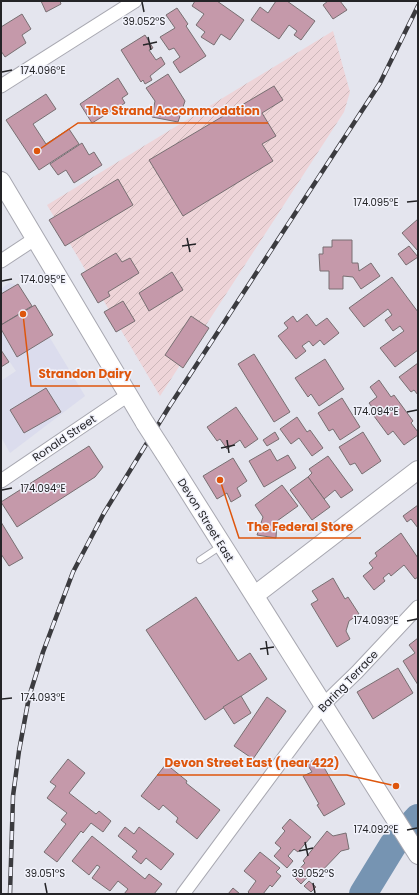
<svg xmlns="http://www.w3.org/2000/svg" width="419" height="895" viewBox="0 0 419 895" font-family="Poppins,sans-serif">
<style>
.built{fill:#dbdced}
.industrial{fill:url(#industrial-furrows)}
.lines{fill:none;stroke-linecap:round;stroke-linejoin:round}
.river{stroke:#7694b2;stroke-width:28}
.building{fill:#c599aa;stroke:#786f72}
.lane-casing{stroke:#a8a8b1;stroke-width:8}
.street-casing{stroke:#a8a8b1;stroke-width:15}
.secondary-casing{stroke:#a8a8b1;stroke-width:20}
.lane{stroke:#fff;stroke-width:6}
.street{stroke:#fff;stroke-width:13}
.secondary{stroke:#fff;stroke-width:18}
.rail-casing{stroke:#3b3b3f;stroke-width:4.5}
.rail{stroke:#f1f2fb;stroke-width:3;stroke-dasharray:9;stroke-linecap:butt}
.secondary-bridge-casing{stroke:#a8a8b1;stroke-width:20;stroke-linecap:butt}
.secondary-bridge{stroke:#fff;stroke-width:18}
.ticks{fill:none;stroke:#242427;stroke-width:1.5}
.labels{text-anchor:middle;stroke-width:3;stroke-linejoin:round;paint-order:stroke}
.street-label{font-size:11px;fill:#242427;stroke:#f1f2fb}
.ticks-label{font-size:10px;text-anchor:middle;fill:#242427;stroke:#f1f2fb;stroke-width:3;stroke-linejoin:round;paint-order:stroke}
.leader{fill:none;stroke:#de560d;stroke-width:1.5}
.callout-dot{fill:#de560d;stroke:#f1f2fb;stroke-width:1.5}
.callout-label{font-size:12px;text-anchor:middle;font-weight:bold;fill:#de560d;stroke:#f1f2fb;stroke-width:3;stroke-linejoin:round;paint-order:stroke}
</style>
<defs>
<pattern id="industrial-furrows" width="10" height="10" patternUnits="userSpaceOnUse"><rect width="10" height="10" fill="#eed4d8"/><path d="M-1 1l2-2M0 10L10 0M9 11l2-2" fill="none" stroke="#ccb6b9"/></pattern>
</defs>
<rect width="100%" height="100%" fill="#e4e5ee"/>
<polygon class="built" points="9,283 18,285 85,396 10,453 1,437 1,381 16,371 1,349 1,289"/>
<polygon class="industrial" points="333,31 350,92 344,112 160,396 47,205"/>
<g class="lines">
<polyline class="river" points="363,894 393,845 418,818"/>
</g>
<g class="building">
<polygon points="41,1 60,1 61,4 46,12"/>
<polygon points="195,1 217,1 244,20 230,40 221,34 214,45 201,37 205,32 196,25 204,14 192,6"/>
<polygon points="276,1 287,1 315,21 301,40 294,35 297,31 289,25 279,39 251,20 260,7 268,13"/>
<polygon points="328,1 340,1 347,10 333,19 323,5"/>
<polygon points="177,8 188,24 186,26 206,56 180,73 173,62 180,57 174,48 169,50 160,37 175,28 166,15"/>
<polygon points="22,14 31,29 22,35 26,43 5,57 1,51 1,27"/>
<polygon points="145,35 153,48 149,50 156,60 161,57 165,64 150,76 152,80 145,84 143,80 141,82 121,50"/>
<polygon points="168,74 185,101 178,122 152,117 155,101 146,88"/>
<polygon points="118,78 128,94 122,98 125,103 92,123 80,104"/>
<polygon points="274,86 283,100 262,113 276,136 262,144 273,161 183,216 149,160"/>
<polygon points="46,94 56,109 33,124 46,144 69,129 79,144 39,170 6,120"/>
<polygon points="82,143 89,155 94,152 102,165 74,183 66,170 58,175 50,164"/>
<polygon points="118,179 133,205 65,246 49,220"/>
<polygon points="418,219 418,251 402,233"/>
<polygon points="332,240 352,240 352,263 358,263 359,271 371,263 380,276 361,289 353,277 343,276 343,289 329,289 329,271 320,271 319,254 323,254 323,247 332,247"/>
<polygon points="409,246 418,257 406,265 398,254"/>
<polygon points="116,253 122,262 130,258 139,273 108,292 110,296 98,303 81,274"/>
<polygon points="172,272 183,290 149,311 139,293"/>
<polygon points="392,277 418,312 418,350 395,367 380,348 404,331 400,326 393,331 385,320 392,315 388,309 364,327 349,308"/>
<polygon points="18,284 32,306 1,325 1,294"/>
<polygon points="123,301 135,321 116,332 104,312"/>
<polygon points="35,305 53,335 17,357 1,329 1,325"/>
<polygon points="307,314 316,326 327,318 339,333 324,345 320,340 313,346 309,341 302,346 306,351 296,359 278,336 288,328 284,323 293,316 297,322"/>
<polygon points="191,316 209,328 183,368 165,355"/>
<polygon points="1,350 9,362 1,367"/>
<polygon points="254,354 290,412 274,422 238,364"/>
<polygon points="325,359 344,389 319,406 311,394 308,397 295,378"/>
<polygon points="418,363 418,395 414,390 411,392 399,377"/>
<polygon points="379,380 391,397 394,395 413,421 411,423 418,432 418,435 404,445 393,431 388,435 371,412 374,410 369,403 377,397 370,387"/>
<polygon points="46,388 61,412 24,433 10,410"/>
<polygon points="342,398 360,427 340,440 333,429 329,431 318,413"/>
<polygon points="236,407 258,439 245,448 240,440 227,449 220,439 217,441 207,427"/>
<polygon points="297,417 307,432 310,430 323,448 312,456 299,438 291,444 280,429"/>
<polygon points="275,432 279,439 267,446 263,440"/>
<polygon points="363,432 381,461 362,474 355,463 350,465 339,447"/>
<polygon points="89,446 103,467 95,477 17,527 1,502"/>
<polygon points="270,449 277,461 288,455 296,468 264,487 249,461"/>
<polygon points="328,456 353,490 341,498 335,490 324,499 308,477 312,473 309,469"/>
<polygon points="233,458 247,481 237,488 241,496 231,502 227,493 217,499 203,476"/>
<polygon points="308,477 330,507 312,520 290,490"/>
<polygon points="282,485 298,506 277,521 276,538 257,535 263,517 255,505"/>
<polygon points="418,505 418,528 411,519 407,522 403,516"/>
<polygon points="1,522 23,558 9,566 1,554"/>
<polygon points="401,533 418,558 418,577 415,579 404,565 391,576 389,573 383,578 385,581 374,590 363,576 373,568 369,563 377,556 375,553"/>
<polygon points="333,578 345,599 348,597 359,614 349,621 346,631 350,639 337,647 311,604 318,600 312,591"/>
<polygon points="196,597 238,661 250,653 267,679 205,720 146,630"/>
<polygon points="418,638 418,685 403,661 415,653 409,645"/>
<polygon points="398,668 413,693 373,719 357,692"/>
<polygon points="241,696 251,713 234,724 223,707"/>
<polygon points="267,697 286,711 253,759 234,746"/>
<polygon points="318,757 345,804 324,816 317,805 319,804 303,776 312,772 307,764"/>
<polygon points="68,759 85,773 69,793 96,814 99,811 111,821 103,832 91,823 83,833 81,831 57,862 44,852 66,824 61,820 67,813 47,798 56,786 50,782"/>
<polygon points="166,764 187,781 186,783 220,810 197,839 176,822 178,818 163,805 159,810 141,796"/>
<polygon points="290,819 311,837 298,852 294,849 288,856 293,861 287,868 274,856 281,848 275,843 285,831 282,828"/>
<polygon points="125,827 134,834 139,827 174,854 161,870 146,858 141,864 132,857 137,851 118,836"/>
<polygon points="327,831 333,836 346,833 349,849 341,851 318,875 313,871 301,884 293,876 305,863 303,861"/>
<polygon points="92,836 145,879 149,874 162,884 154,894 124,894 128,889 118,881 110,891 92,878 100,867 97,865 89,875 72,861"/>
<polygon points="260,852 280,868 276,872 281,876 272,887 270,885 263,894 250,894 248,892 256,881 244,871"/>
<polygon points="309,881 316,887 311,892 304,886"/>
<polygon points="233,888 240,894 228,894"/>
</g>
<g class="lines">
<g class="lane-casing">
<polyline id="lane" points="200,560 221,546"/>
</g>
<g class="street-casing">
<g id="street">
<polyline points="1,86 135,1"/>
<polyline points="1,261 36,238"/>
<polyline points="1,481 128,395"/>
<polyline points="183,894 323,705 357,672 418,607"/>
</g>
</g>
<g class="secondary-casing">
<g id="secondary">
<polyline points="1,181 145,423"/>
<polyline points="165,454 418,855"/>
<polyline points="255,595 418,470"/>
</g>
</g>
<use href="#lane" class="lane"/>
<use href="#street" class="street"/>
<use href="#secondary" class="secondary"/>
<g class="rail-casing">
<polyline id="rail" points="10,894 13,796 19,751 29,697 43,652 73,572 104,513 169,407 380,83 418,6"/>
</g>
<use href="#rail" class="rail"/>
<g class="secondary-bridge-casing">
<polyline id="secondary-bridge" points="145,423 165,454"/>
</g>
<use href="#secondary-bridge" class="secondary-bridge"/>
</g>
<path class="ticks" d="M142,2L144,12M148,37L151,50M143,45L157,42M2,72L12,70M407,202L417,201M187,238L190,252M182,246L196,244M2,281L12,279M407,412L417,410M227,440L229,453M221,448L235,445M2,490L12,488M407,621L417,619M266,641L268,655M260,649L274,647M2,699L12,698M407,830L417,828M305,842L308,856M299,851L313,848M45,883L47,893M313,883L315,893"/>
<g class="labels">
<g class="street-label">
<text transform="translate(64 438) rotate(-34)" y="4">Ronald Street</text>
<text transform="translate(206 520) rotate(58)" y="4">Devon Street East</text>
<text transform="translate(348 681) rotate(-46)" y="4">Baring Terrace</text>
</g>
</g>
<g class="ticks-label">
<text x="144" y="25">39.052°S</text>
<text x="43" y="74">174.096°E</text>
<text x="376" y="206">174.095°E</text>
<text x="43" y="283">174.095°E</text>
<text x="376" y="415">174.094°E</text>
<text x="43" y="492">174.094°E</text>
<text x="376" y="624">174.093°E</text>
<text x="43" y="701">174.093°E</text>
<text x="376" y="833">174.092°E</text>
<text x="45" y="877">39.051°S</text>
<text x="313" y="877">39.052°S</text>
</g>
<path class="leader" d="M37 151L78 123H268M23 314L31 386H140M220 480L239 538H361M396 786L347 775H157"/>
<g class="callout-dot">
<circle cx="37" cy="151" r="4"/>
<circle cx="23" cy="314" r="4"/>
<circle cx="220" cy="480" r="4"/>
<circle cx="396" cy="786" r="4"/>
</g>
<g class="callout-label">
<text x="173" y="115">The Strand Accommodation</text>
<text x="85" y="378">Strandon Dairy</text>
<text x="300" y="531">The Federal Store</text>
<text x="252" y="767">Devon Street East (near 422)</text>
</g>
<rect width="419" height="895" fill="none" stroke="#242427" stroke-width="4"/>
</svg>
